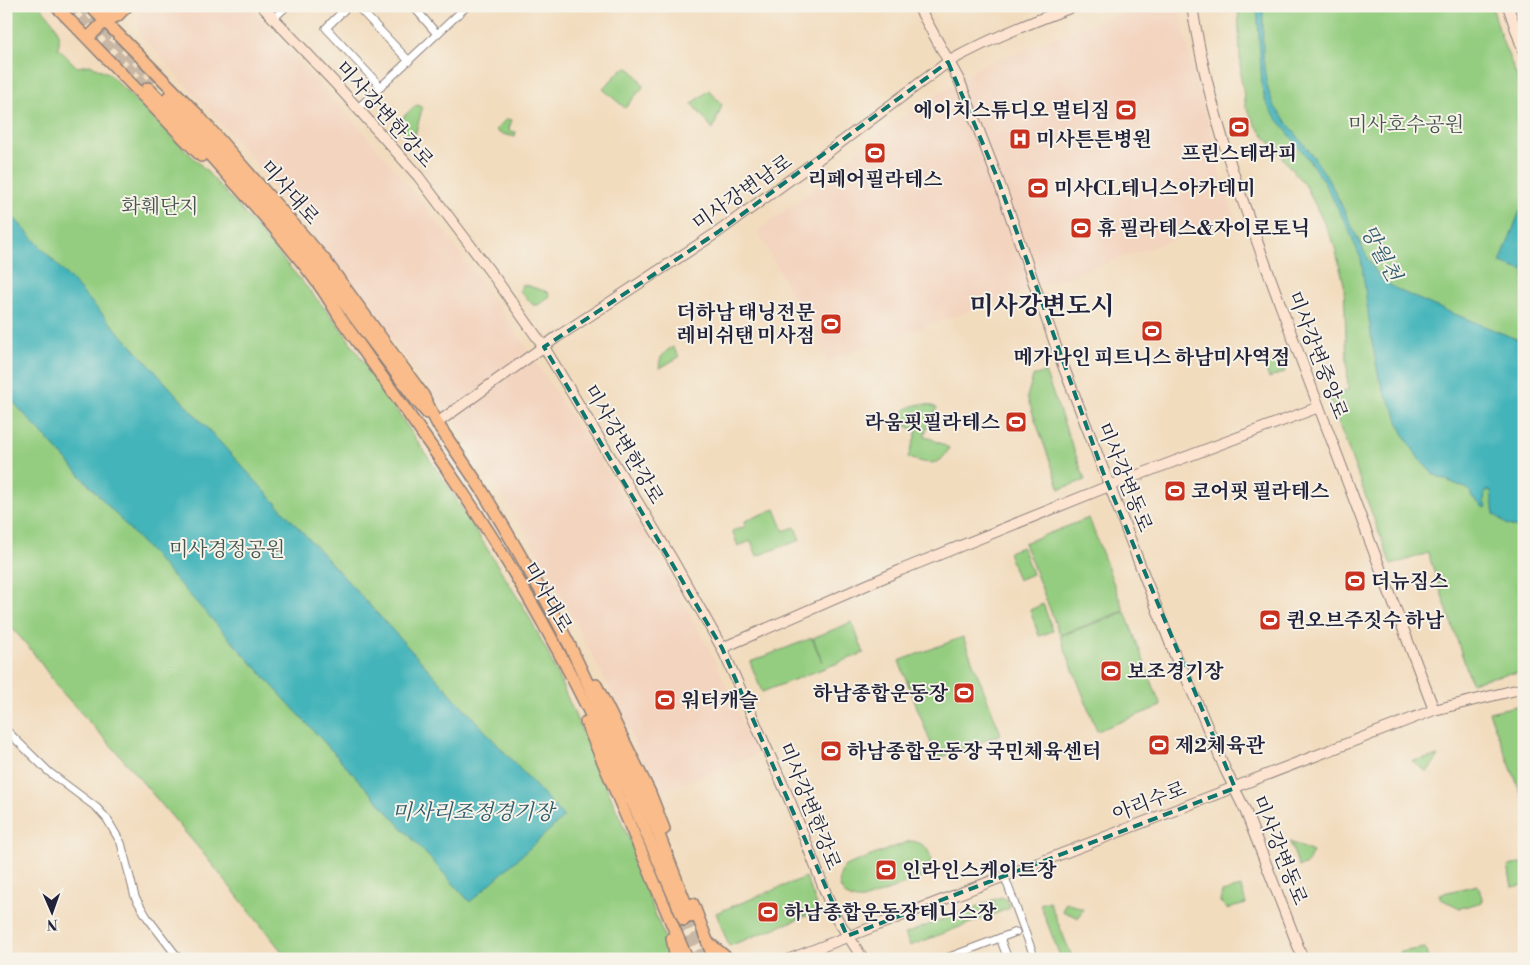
<svg xmlns="http://www.w3.org/2000/svg" width="1530" height="965" viewBox="0 0 1530 965" font-family="'Libre Bodoni','Noto Serif KR',serif">
<style>
.built{fill:#f3d4bf}
.green{fill:#94cd80;stroke:#5b785e}
.water{fill:#43b4ba;stroke:#326b7a}
.lines{fill:none;stroke-linecap:round;stroke-linejoin:round}
.primary-tunnel{stroke:#c8b7a4;stroke-width:11;stroke-dasharray:11 5.5;stroke-linecap:butt}
.street-casing{stroke:#8a7f7c;stroke-width:9}
.secondary-casing{stroke:#8a7f7c;stroke-width:12}
.primary-casing{stroke:#8a7f7c;stroke-width:14}
.street{stroke:#fff;stroke-width:7}
.secondary{stroke:#fde4d0;stroke-width:10}
.primary{stroke:#f9bc8a;stroke-width:11}
.marked{fill:none;stroke:#0f766e;stroke-width:4;stroke-dasharray:10 6;stroke-linejoin:round}
.labels{text-anchor:middle;stroke-width:4;stroke-linejoin:round;paint-order:stroke}
.poi-label{font-size:20px;font-weight:bold;fill:#22223b;stroke:#f7f3e8;text-anchor:start}
.street-label{font-size:20px;fill:#22223b;stroke:#f7f3e8}
.park-label{font-size:20px;fill:#445550;stroke:#f7f3e8}
.water-label{font-size:21px;font-style:italic;fill:#2f5c6e;stroke:#f7f3e8}
.district-label{font-size:25px;font-weight:bold;fill:#22223b;stroke:#f7f3e8}
</style>
<rect width="100%" height="100%" fill="#f7f3e8"/>
<filter id="ink" filterUnits="userSpaceOnUse"><feTurbulence type="fractalNoise" baseFrequency=".02" numOctaves="2"/><feDisplacementMap in="SourceGraphic" scale="10" xChannelSelector="R" yChannelSelector="G"/><feConvolveMatrix kernelMatrix="1 2 1 2 8 2 1 2 1" color-interpolation-filters="sRGB"/></filter>
<filter id="wash" filterUnits="userSpaceOnUse"><feTurbulence type="fractalNoise" baseFrequency=".0096" numOctaves="4" result="noise"/><feDisplacementMap in="SourceGraphic" scale="20" xChannelSelector="R" yChannelSelector="G"/><feGaussianBlur stdDeviation="1.12" result="paint"/><feColorMatrix in="noise" values="0 0 0 0 0 0 0 0 0 0 0 0 0 0 0 0 0 1.4 0 .05"/><feComposite in="paint" operator="in"/></filter>
<g filter="url(#wash)">
<rect width="100%" height="100%" fill="#f2dcbe"/>
<g class="built">
<polygon points="147,6 248,6 366,135 416,195 443,230 516,332 626,501 708,647 757,754 657,794 614,696 538,552 457,424 247,152 143,38 137,26 139,15"/>
<polygon points="1138,6 1179,6 1187,46 1217,153 1219,172 1235,218 827,361 758,231 818,186 876,135 983,65"/>
</g>
<g class="green">
<path d="M6,6H40C51,20 63,29 58,48L77,67L90,65L108,73L147,112L200,164L237,205L338,324L453,494L526,611L547,651L634,850L637,868L670,951V959H288L202,852L116,751L60,690L32,651L6,621Z"/>
<polygon points="1238,6 1492,6 1502,40 1524,94 1524,672 1506,674 1471,682 1428,553 1391,565 1329,397 1348,390 1344,284 1334,244 1307,188 1257,127 1246,107 1241,79"/>
<path d="M627,68C634,70 641,80 643,87L625,108L603,89L622,69Z"/>
<polygon points="709,90 722,105 713,129 692,104"/>
<polygon points="416,105 420,106 422,109 414,139 404,135 401,124 404,116"/>
<polygon points="506,119 512,120 509,128 510,131 516,132 515,137 499,133 496,130"/>
<polygon points="522,284 548,292 550,296 538,305 533,305 520,291"/>
<path d="M673,347L679,357L660,368C657,359 665,351 673,347Z"/>
<polygon points="1280,359 1285,372 1269,378 1264,365"/>
<polygon points="1045,372 1085,480 1060,489 1027,397 1033,376"/>
<path d="M921,404L930,405L937,408L924,435L949,448C940,469 926,463 908,458L917,431L898,422C901,410 909,406 921,404Z"/>
<polygon points="775,509 784,531 795,527 800,540 757,556 751,541 738,546 732,531 746,526 745,521"/>
<polygon points="1089,518 1124,611 1060,635 1024,543"/>
<polygon points="1022,547 1032,574 1018,580 1008,552"/>
<polygon points="1043,604 1053,631 1039,636 1030,610"/>
<polygon points="1125,612 1161,706 1097,731 1060,636"/>
<polygon points="852,622 864,653 762,692 750,662 812,638 822,662 813,638"/>
<polygon points="963,637 1001,734 937,759 899,661"/>
<polygon points="1516,706 1524,707 1524,801 1489,712"/>
<polygon points="1439,756 1427,772 1412,761"/>
<path d="M910,841C930,842 936,861 926,876L863,900C843,902 832,882 845,866Z"/>
<polygon points="1290,842 1313,852 1307,864 1299,867"/>
<polygon points="1524,863 1524,885 1512,887 1508,866"/>
<polygon points="806,877 819,911 729,946 716,913"/>
<polygon points="1478,885 1483,902 1460,908 1441,899 1439,894"/>
<polygon points="1241,887 1246,904 1227,909 1220,902 1222,892"/>
<polygon points="1001,897 1006,899 1010,908 910,946 905,934"/>
<polygon points="1049,901 1073,959 1061,959 1040,904"/>
<polygon points="1066,902 1083,909 1079,918 1062,911"/>
<polygon points="1425,948 1428,959 1401,957 1400,952"/>
</g>
<g class="water">
<path d="M1257,6H1263C1263,38 1260,79 1275,107L1313,156L1329,180L1368,259L1381,279L1398,290L1432,305L1524,342V531L1506,524L1494,514L1491,491L1487,490L1485,492L1484,502L1486,507L1484,508L1471,496V492L1468,489L1439,477L1432,473L1419,459L1405,437L1399,424L1395,411L1384,392L1379,378L1372,342L1361,259L1348,228L1324,182L1309,160L1271,111L1265,100L1262,86Z"/>
<polygon points="1524,200 1524,271 1500,263"/>
<polygon points="6,209 564,817 470,902 6,394"/>
</g>
</g>
<g filter="url(#ink)">
<g class="lines">
<g class="primary-tunnel">
<polyline points="69,6 148,88"/>
<polyline points="81,6 155,82"/>
<polyline points="691,917 706,959"/>
<polyline points="684,920 697,959"/>
</g>
<g class="street-casing">
<g id="street">
<polyline points="348,6 326,28 381,87"/>
<polyline points="357,6 409,61"/>
<polyline points="413,6 437,34"/>
<polyline points="274,18 287,6"/>
<polyline points="358,108 467,6"/>
<polyline points="6,730 49,772 97,808 107,819 121,843 135,897 147,917 179,959"/>
<polyline points="1004,875 1035,959"/>
<polyline points="1000,938 1008,959"/>
<polyline points="944,959 1016,932"/>
</g>
</g>
<g class="secondary-casing">
<g id="secondary">
<polyline points="262,6 334,82 418,176 495,278 544,347 672,559 722,648 790,801 834,914 863,959"/>
<polyline points="918,6 960,82 997,177 1059,355 1176,658 1184,672 1225,769 1245,810 1303,959"/>
<path d="M1192,6C1209,118 1250,223 1289,328C1337,455 1386,582 1434,710"/>
<polyline points="1508,6 1524,53"/>
<path d="M437,423L557,337L718,232L824,155L948,62C989,39 1031,22 1075,6"/>
<polyline points="722,648 901,570 1109,486 1319,407"/>
<polyline points="790,959 1434,710 1524,688"/>
</g>
</g>
<g class="primary-casing">
<g id="primary">
<polyline points="56,6 201,156"/>
<polyline points="90,6 196,113 324,259 423,395 437,423 480,487 504,527 546,600 570,646 659,835 691,917"/>
<polyline points="105,21 114,6"/>
<polyline points="88,38 105,21 117,16 127,6"/>
<path d="M148,88L164,104C217,164 273,222 320,286C328,297 334,308 341,319C410,416 481,512 539,616C594,714 640,817 684,920"/>
<polyline points="169,96 284,225 318,268 416,400 427,413"/>
<polyline points="596,685 650,793 664,829"/>
<polyline points="586,722 687,959"/>
<polyline points="693,904 714,959"/>
<polyline points="672,938 676,959"/>
<polyline points="710,944 728,959"/>
</g>
</g>
<use href="#street" class="street"/>
<use href="#secondary" class="secondary"/>
<use href="#primary" class="primary"/>
</g>
</g>
<path class="marked" d="M948,62L997,177L1103,472L1235,788L847,936L722,648L544,347L718,232Z"/>
<defs>
<g id="stadium-square" transform="scale(1.125)"><rect x="-9" y="-9" width="18" height="18" rx="4" fill="#c8321e" stroke="#f7f3e8"/><path d="M0-5a6.5 5 0 1 0 0 10a6.5 5 0 1 0 0-10ZM-3.5-1.8h7v3.6h-7Z" fill="#fff"/></g>
<g id="hospital-square" transform="scale(1.125)"><rect x="-9" y="-9" width="18" height="18" rx="4" fill="#c8321e" stroke="#f7f3e8"/><path d="M-5-5h3v3.5h4V-5h3V5h-3V1.5h-4V5h-3Z" fill="#fff"/></g>
</defs>
<g fill-rule="evenodd">
<use href="#stadium-square" x="1126" y="110"/>
<use href="#stadium-square" x="1239" y="127"/>
<use href="#hospital-square" x="1020" y="139"/>
<use href="#stadium-square" x="875" y="153"/>
<use href="#stadium-square" x="1038" y="188"/>
<use href="#stadium-square" x="1081" y="228"/>
<use href="#stadium-square" x="831" y="324"/>
<use href="#stadium-square" x="1152" y="331"/>
<use href="#stadium-square" x="1016" y="422"/>
<use href="#stadium-square" x="1175" y="491"/>
<use href="#stadium-square" x="1355" y="581"/>
<use href="#stadium-square" x="1270" y="620"/>
<use href="#stadium-square" x="1111" y="671"/>
<use href="#stadium-square" x="964" y="693"/>
<use href="#stadium-square" x="665" y="700"/>
<use href="#stadium-square" x="1159" y="745"/>
<use href="#stadium-square" x="831" y="751"/>
<use href="#stadium-square" x="886" y="870"/>
<use href="#stadium-square" x="768" y="912"/>
</g>
<g class="labels">
<g class="poi-label">
<text x="1110" y="117" text-anchor="end">에이치스튜디오 멀티짐</text>
<text x="1036" y="146">미사튼튼병원</text>
<text x="1239" y="160" text-anchor="middle">프린스테라피</text>
<text x="875" y="186" text-anchor="middle">리페어필라테스</text>
<text x="1054" y="195">미사CL테니스아카데미</text>
<text x="1097" y="235">휴 필라테스&amp;자이로토닉</text>
<text x="815" y="319" text-anchor="end">더하남 태닝전문<tspan x="815" dy="23">레비쉬탠 미사점</tspan></text>
<text x="1152" y="364" text-anchor="middle">메가나인 피트니스 하남미사역점</text>
<text x="1000" y="429" text-anchor="end">라움핏필라테스</text>
<text x="1191" y="498">코어핏 필라테스</text>
<text x="1371" y="588">더뉴짐스</text>
<text x="1286" y="627">퀸오브주짓수 하남</text>
<text x="1127" y="678">보조경기장</text>
<text x="948" y="700" text-anchor="end">하남종합운동장</text>
<text x="681" y="707">워터캐슬</text>
<text x="1175" y="752">제2체육관</text>
<text x="847" y="758">하남종합운동장 국민체육센터</text>
<text x="902" y="877">인라인스케이트장</text>
<text x="784" y="919">하남종합운동장테니스장</text>
</g>
<g class="street-label">
<text transform="translate(385 114) rotate(48)" y="7">미사강변한강로</text>
<text transform="translate(290 192) rotate(49)" y="7">미사대로</text>
<text transform="translate(742 192) rotate(-35)" y="7">미사강변남로</text>
<text transform="translate(1318 355) rotate(69)" y="7">미사강변중앙로</text>
<text transform="translate(624 444) rotate(59)" y="7">미사강변한강로</text>
<text transform="translate(1125 477) rotate(68)" y="7">미사강변동로</text>
<text transform="translate(548 597) rotate(60)" y="7">미사대로</text>
<text transform="translate(1149 801) rotate(-21)" y="7">아리수로</text>
<text transform="translate(810 806) rotate(68)" y="7">미사강변한강로</text>
<text transform="translate(1280 850) rotate(68)" y="7">미사강변동로</text>
</g>
<g class="park-label">
<text x="1406" y="131">미사호수공원</text>
<text x="160" y="213">화훼단지</text>
<text x="227" y="556">미사경정공원</text>
</g>
<g class="water-label">
<text transform="translate(1381 253) rotate(61)" y="7">망월천</text>
<text x="473" y="819">미사리조정경기장</text>
</g>
<g class="district-label">
<text x="1042" y="314">미사강변도시</text>
</g>
</g>
<rect width="1530" height="965" fill="none" stroke="#f7f3e8" stroke-width="25"/>
<g transform="translate(52 912) rotate(178)" stroke="#f7f3e8" stroke-width="4" paint-order="stroke">
<path d="M0-4L9 19L0 12L-9 19Z" fill="#22223b"/>
<text y="-8" font-size="14" font-weight="bold" text-anchor="middle" fill="#22223b">N</text>
</g>
</svg>
